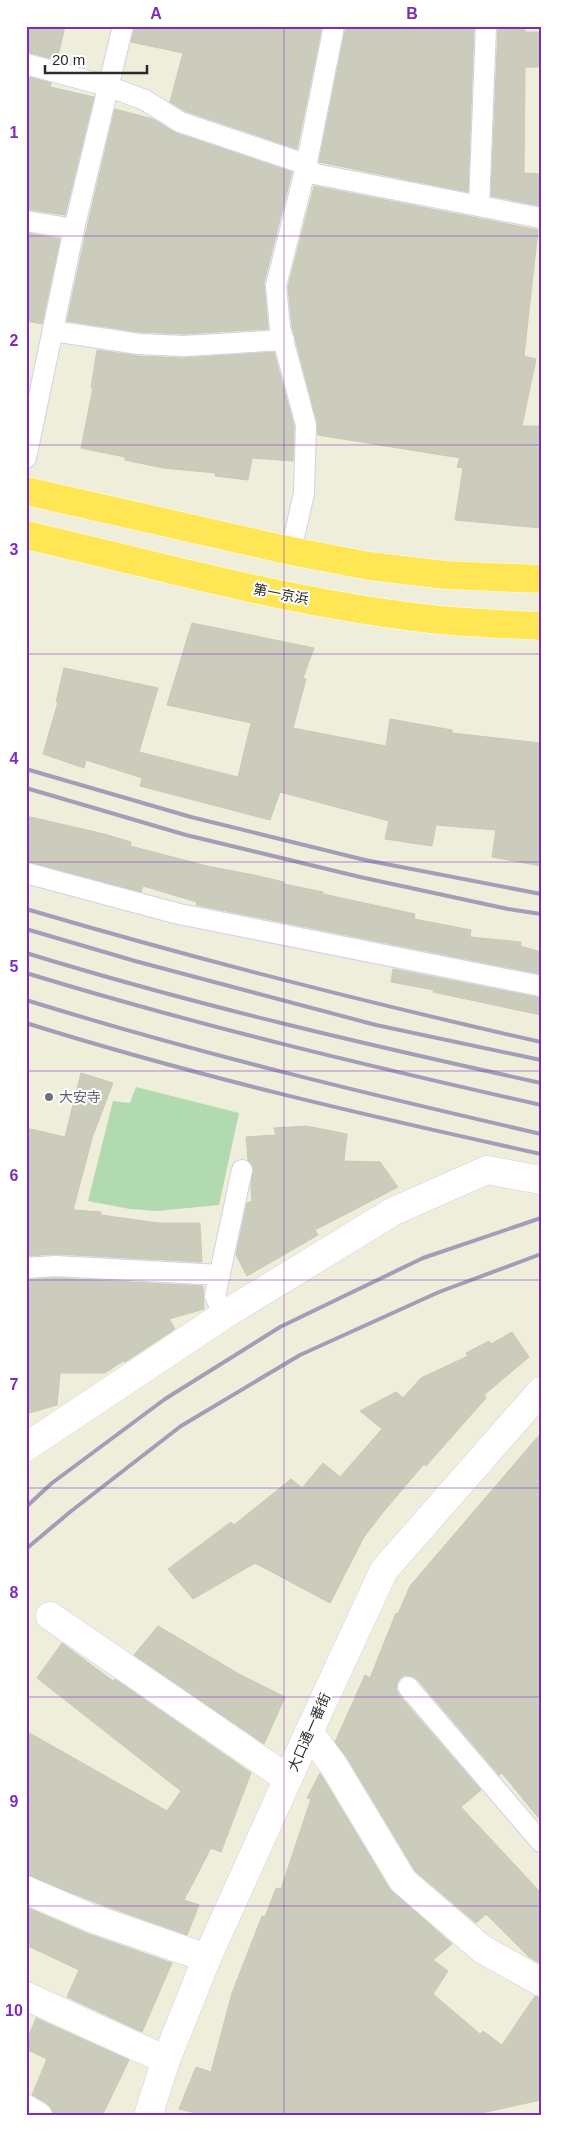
<svg xmlns="http://www.w3.org/2000/svg" width="567" height="2142" viewBox="0 0 567 2142" font-family="Helvetica,'Noto Sans JP',sans-serif">
<style>
.cemetery{fill:#b2dab0}
.building{fill:#ccccbd;stroke:#c8cab4}
.lines{fill:none;stroke-linecap:round;stroke-linejoin:round}
.lane-casing{stroke:#d4d0e5;stroke-width:22}
.street-casing{stroke:#d4d0e5;stroke-width:29}
.secondary-casing{stroke:#d4d0e5;stroke-width:29}
.highway-casing{stroke:#fff;stroke-width:29}
.lane{stroke:#fff;stroke-width:20}
.street{stroke:#fff;stroke-width:28}
.secondary{stroke:#fff;stroke-width:28}
.highway{stroke:#ffe654;stroke-width:28}
.rail{stroke:#a49db7;stroke-width:4}
.grid{fill:none;stroke:#7b2cbf;stroke-width:1;stroke-opacity:0.55}
.worship-dot{fill:#6b7280;stroke:#fff;stroke-width:2}
.labels{text-anchor:middle;stroke-width:4;stroke-linejoin:round;paint-order:stroke}
.street-label{font-size:14px;fill:#2a2a2a;stroke:#fff}
.worship-label{font-size:14px;fill:#5b616d;stroke:#fff;text-anchor:start}
.neatline{fill:none;stroke:#7b2cbf;stroke-width:2}
.grid-label{font-size:16px;text-anchor:middle;font-weight:bold;fill:#7b2cbf}
</style>
<rect width="100%" height="100%" fill="#eeeeda"/>
<polygon class="cemetery" points="136,1087 239,1113 219,1205 157,1211 130,1209 88,1201 113,1101 130,1103"/>
<g class="building">
<polygon points="26,26 65,26 57,60 26,52"/>
<polygon points="135,26 322,26 297,149 185,111 170,102 183,53 131,42"/>
<polygon points="346,26 474,26 468,192 319,162"/>
<polygon points="498,26 525,26 525,32 541,32 541,67 525,67 524,173 541,174 541,206 491,196"/>
<polygon points="26,76 51,83 50,87 94,97 65,215 26,209"/>
<polygon points="115,109 153,119 176,133 292,172 264,283 268,329 184,334 140,332 67,321 86,232"/>
<polygon points="314,186 538,230 524,356 536,359 522,426 541,426 541,528 455,520 463,468 457,467 460,458 318,435 317,422 292,326 288,287"/>
<polygon points="26,233 60,239 42,324 26,321"/>
<polygon points="97,350 138,356 183,358 274,352 294,426 293,461 252,458 248,480 215,476 216,473 163,468 125,460 125,457 81,448 93,388 91,388"/>
<polygon points="192,623 314,648 303,678 306,679 293,728 386,746 390,719 452,730 452,733 541,743 541,866 492,857 496,830 436,825 432,846 385,839 389,821 280,792 270,820 140,786 142,778 86,760 84,768 43,754 58,702 56,702 64,668 158,688 139,752 238,777 251,723 167,705"/>
<polygon points="26,816 104,834 131,842 130,846 207,866 254,875 284,882 284,884 323,892 323,894 415,914 414,919 471,930 470,937 521,942 520,946 541,952 541,974 196,905 197,902 143,886 141,892 26,861"/>
<polygon points="393,969 541,998 541,1015 433,992 434,990 391,982"/>
<polygon points="81,1073 113,1083 93,1135 73,1210 101,1212 101,1215 158,1223 200,1223 202,1262 56,1254 26,1256 26,1128 65,1137"/>
<polygon points="306,1126 347,1134 344,1161 380,1162 398,1187 315,1230 318,1235 247,1276 236,1255 247,1203 252,1201 251,1186 253,1167 248,1160 246,1137 276,1135 274,1128"/>
<polygon points="55,1278 203,1286 204,1309 169,1319 175,1329 125,1362 123,1361 105,1373 60,1373 57,1405 26,1414 26,1280"/>
<polygon points="512,1332 529,1357 484,1395 486,1398 426,1466 424,1464 384,1511 364,1537 330,1603 255,1563 193,1599 168,1569 231,1522 234,1525 291,1479 302,1488 323,1463 340,1477 382,1429 360,1411 396,1392 403,1398 421,1378 468,1356 466,1353 489,1341 491,1344"/>
<polygon points="541,1433 541,1821 502,1773 499,1775 417,1679 411,1676 405,1675 400,1678 396,1689 399,1695 481,1790 461,1807 541,1893 541,1964 529,1957 486,1914 476,1923 415,1871 347,1758 335,1742 365,1675 370,1678 396,1613 398,1614 410,1586"/>
<polygon points="158,1626 239,1674 285,1697 264,1744 134,1655"/>
<polygon points="62,1643 113,1681 115,1679 251,1773 221,1852 211,1848 184,1900 199,1905 187,1935 97,1903 26,1875 26,1731 167,1811 181,1791 37,1678"/>
<polygon points="320,1773 390,1889 452,1944 433,1960 448,1971 433,1994 480,2034 483,2031 502,2045 535,1996 541,1998 541,2100 468,2116 208,2116 179,2109 196,2067 211,2072 232,1993 262,1916 265,1917 276,1888 281,1889 311,1799 307,1798"/>
<polygon points="26,1907 86,1933 172,1963 142,2032 67,1997 79,1970 26,1945"/>
<polygon points="36,2018 129,2060 102,2116 57,2116 53,2114 51,2108 46,2103 32,2095 47,2059 26,2049 26,2043"/>
</g>
<g class="lines">
<g class="lane-casing">
<g id="lane">
<polyline points="26,64 107,86 145,100 180,122 302,163 315,174 541,218"/>
<polyline points="479,206 486,26"/>
<polyline points="26,221 74,229"/>
<polyline points="53,331 139,344 184,346 284,340"/>
<polyline points="26,458 74,229 123,26"/>
<polyline points="291,551 304,493 306,425 280,328 276,286 306,167 334,26"/>
<polyline points="26,873 179,914 541,986"/>
<polyline points="26,1268 55,1266 220,1275"/>
<polyline points="224,1315 215,1296 242,1170"/>
<polyline points="408,1687 541,1842"/>
</g>
</g>
<g class="street-casing">
<g id="street">
<polyline points="26,1447 224,1315 394,1211 487,1170 541,1180"/>
<polyline points="50,1616 288,1779"/>
<polyline points="309,1732 334,1766 403,1881 482,1949 541,1982"/>
<polyline points="26,1890 91,1918 207,1958"/>
<polyline points="26,1996 166,2060"/>
<polyline points="26,2109 38,2116"/>
</g>
</g>
<g class="secondary-casing">
<polyline id="secondary" points="148,2116 166,2060 207,1958 309,1732 384,1570 541,1391"/>
</g>
<g class="highway-casing">
<g id="highway">
<polyline points="26,491 291,551 369,566 445,575 541,579"/>
<path d="M26,535C160,566 294,604 431,619C467,623 504,624 541,626"/>
</g>
</g>
<use href="#lane" class="lane"/>
<use href="#street" class="street"/>
<use href="#secondary" class="secondary"/>
<use href="#highway" class="highway"/>
<g class="rail">
<polyline points="26,769 191,817 365,860 541,894"/>
<polyline points="26,788 186,835 360,877 508,909 541,914"/>
<path d="M26,909C196,959 368,1003 541,1042"/>
<polyline points="26,929 135,961 376,1025 541,1060"/>
<path d="M26,953C195,1005 368,1045 541,1083"/>
<path d="M26,973C196,1025 368,1066 541,1105"/>
<path d="M26,1000C196,1053 368,1094 541,1134"/>
<path d="M26,1023C195,1076 368,1116 541,1154"/>
<polyline points="26,1507 52,1483 165,1399 280,1327 423,1258 541,1218"/>
<polyline points="26,1549 70,1512 181,1426 300,1355 439,1292 541,1254"/>
</g>
</g>
<path class="grid" d="M284,26V2116M26,236H541M26,445H541M26,654H541M26,862H541M26,1071H541M26,1280H541M26,1488H541M26,1697H541M26,1906H541"/>
<circle class="worship-dot" cx="49" cy="1097" r="5"/>
<g class="labels">
<g class="street-label">
<text transform="translate(281 594) rotate(11)" y="5">第一京浜</text>
<text transform="translate(309 1732) rotate(-66)" y="5">大口通一番街</text>
</g>
<g class="worship-label">
<text x="59" y="1102">大安寺</text>
</g>
</g>
<rect width="567" height="2142" fill="none" stroke="#ffffff" stroke-width="55"/>
<path d="M45 65v8h102v-8" fill="none" stroke="#2a2a2a" stroke-width="2.5"/>
<text x="52" y="65" font-size="15" fill="#2a2a2a" stroke="#ffffff" stroke-width="4" paint-order="stroke">20 m</text>
<rect x="28" y="28" width="512" height="2086" class="neatline"/>
<g class="grid-label">
<text x="156" y="19">A</text>
<text x="412" y="19">B</text>
<text x="14" y="138">1</text>
<text x="14" y="346">2</text>
<text x="14" y="555">3</text>
<text x="14" y="764">4</text>
<text x="14" y="972">5</text>
<text x="14" y="1181">6</text>
<text x="14" y="1390">7</text>
<text x="14" y="1598">8</text>
<text x="14" y="1807">9</text>
<text x="14" y="2016">10</text>
</g>
</svg>
